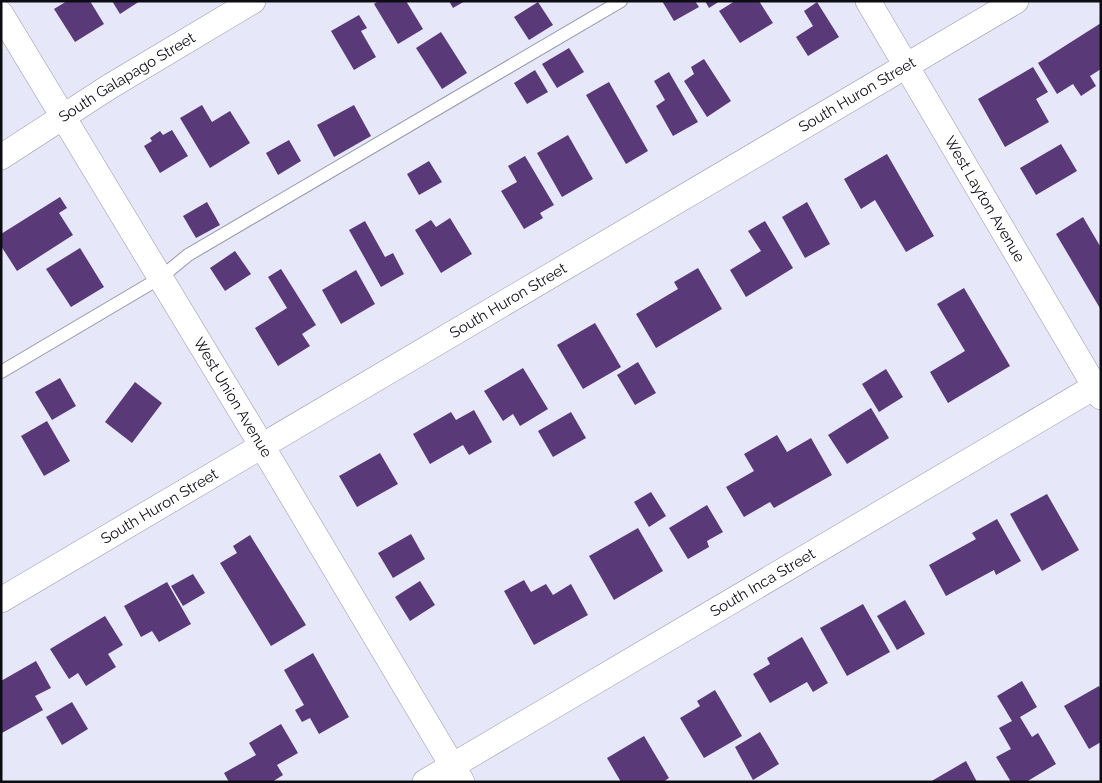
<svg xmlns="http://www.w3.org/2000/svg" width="1102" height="783" viewBox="0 0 1102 783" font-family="Raleway,sans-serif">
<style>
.building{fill:#593978}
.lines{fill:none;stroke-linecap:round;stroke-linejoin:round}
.service-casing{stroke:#9597a7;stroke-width:14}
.minor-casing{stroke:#9597a7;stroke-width:26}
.service{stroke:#fff;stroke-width:12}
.minor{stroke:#fff;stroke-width:25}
.labels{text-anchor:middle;stroke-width:5;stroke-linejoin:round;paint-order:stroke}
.street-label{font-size:15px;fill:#0c0d12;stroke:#fff}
</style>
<rect width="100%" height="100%" fill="#e6e8f9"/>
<g class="building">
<polygon points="67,1 90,1 104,24 75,42 54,9"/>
<polygon points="112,1 140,1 120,14"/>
<polygon points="378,1 406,1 423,29 398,44 374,4"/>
<polygon points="449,1 465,1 453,8"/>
<polygon points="662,1 695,1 699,7 674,21"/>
<polygon points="705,1 720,1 709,8"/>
<polygon points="735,1 759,1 773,23 740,43 719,11"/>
<polygon points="538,2 553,25 529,40 514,17"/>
<polygon points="817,2 839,37 808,56 796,37 813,26 804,11"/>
<polygon points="359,15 367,28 361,31 376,57 354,70 331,31"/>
<polygon points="1101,23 1101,69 1090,76 1096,86 1081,96 1073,84 1057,94 1038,63"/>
<polygon points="441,32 467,73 442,89 416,48"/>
<polygon points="569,48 584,72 557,88 542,64"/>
<polygon points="704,59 731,101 707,117 684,81 694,74 691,67"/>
<polygon points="1033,67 1048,92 1036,99 1049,122 1005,147 978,99"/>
<polygon points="535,70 548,92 527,104 514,83"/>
<polygon points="669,72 698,122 673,136 656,106 665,100 654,81"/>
<polygon points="609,82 648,151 626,164 586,95"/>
<polygon points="202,105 212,122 230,111 250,143 210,168 180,118"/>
<polygon points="354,105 371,136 334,157 317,125"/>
<polygon points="172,130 188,156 160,173 144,146 152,141 150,138 160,131 163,135"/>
<polygon points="568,135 593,179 562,197 537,153"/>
<polygon points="289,140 301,161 278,175 266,153"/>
<polygon points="1061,144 1077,171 1036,195 1020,168"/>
<polygon points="887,154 934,236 906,252 875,200 861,209 844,179"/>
<polygon points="525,156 554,205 540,213 543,218 524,229 501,191 517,182 508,166"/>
<polygon points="429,161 442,182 419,195 407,174"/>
<polygon points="60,197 67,208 59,213 73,235 17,271 1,246 1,234"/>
<polygon points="207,202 220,225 196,238 183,216"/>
<polygon points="807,202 830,244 805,258 782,217"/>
<polygon points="1083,217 1100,246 1101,246 1101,310 1056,234"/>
<polygon points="450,218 472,254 441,273 415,230 431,220 436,227"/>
<polygon points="365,221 385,257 393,253 404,274 381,287 349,230"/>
<polygon points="765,221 793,268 746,297 730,270 761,251 748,231"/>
<polygon points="80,248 104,287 71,307 46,269"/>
<polygon points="235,251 251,274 225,291 210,268"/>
<polygon points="698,268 722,309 656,348 636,314 678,289 674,282"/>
<polygon points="281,269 316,325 302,334 310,346 278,366 255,328 287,308 268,277"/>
<polygon points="356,270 375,304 341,324 322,290"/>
<polygon points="964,288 1010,366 948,403 930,372 965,351 937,304"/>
<polygon points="595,323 621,367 583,389 557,345"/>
<polygon points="638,362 656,393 635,405 617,375"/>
<polygon points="523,368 548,409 520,426 513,414 503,421 484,391"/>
<polygon points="886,369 903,397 879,412 862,384"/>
<polygon points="60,378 76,406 52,420 35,392"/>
<polygon points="135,382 162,403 132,443 105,422"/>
<polygon points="871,408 889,438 847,464 828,435"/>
<polygon points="474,410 492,442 469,455 463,445 430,464 413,434 451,412 456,420"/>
<polygon points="571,412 586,438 553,457 538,431"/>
<polygon points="47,421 70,461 44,476 21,436"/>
<polygon points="777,435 787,452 811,438 832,475 774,508 770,502 744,517 726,487 754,471 744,454"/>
<polygon points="380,453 398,484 357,507 339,476"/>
<polygon points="651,492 666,516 649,527 634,502"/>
<polygon points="1047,494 1079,550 1042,571 1010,514"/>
<polygon points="707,505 723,532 707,541 709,547 688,559 669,528"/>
<polygon points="997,519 1021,561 996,575 994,570 946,596 929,565 976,539 972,533"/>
<polygon points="638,528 663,571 614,600 589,556"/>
<polygon points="411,534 425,559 393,578 378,553"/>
<polygon points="250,535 306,625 271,646 220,563 237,553 233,546"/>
<polygon points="193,574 205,593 183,606 171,586"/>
<polygon points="524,580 531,592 546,584 553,595 571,584 588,615 534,645 504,591"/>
<polygon points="420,581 435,605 410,621 395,597"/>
<polygon points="167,582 191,624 159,642 152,631 141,637 124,606"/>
<polygon points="905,600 925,634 897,650 877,616"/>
<polygon points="863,604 890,652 847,676 820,628"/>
<polygon points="105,616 123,645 108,654 116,667 86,686 78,673 69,679 50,649"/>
<polygon points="802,637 828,683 813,692 807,682 770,703 753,674 770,664 767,658"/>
<polygon points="313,653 349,717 319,734 310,718 302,722 295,710 304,705 284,670"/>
<polygon points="36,661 51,688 35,696 43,710 2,733 1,681"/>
<polygon points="1022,681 1037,707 1020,717 1032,737 1038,733 1056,764 1026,782 1011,782 996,757 1011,749 999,728 1012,721 997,696"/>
<polygon points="1099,686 1101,690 1101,742 1089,749 1064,706"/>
<polygon points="715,690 742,736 704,758 680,718 700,706 697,701"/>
<polygon points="72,702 88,729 62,745 46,717"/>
<polygon points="281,724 298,753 277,765 283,775 272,782 229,782 224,773 256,755 249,743"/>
<polygon points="760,732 779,764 753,780 735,747"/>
<polygon points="644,736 669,778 663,782 621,782 607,758"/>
<polygon points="966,761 977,782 930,782"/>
</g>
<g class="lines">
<g class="service-casing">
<polyline id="service" points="1,372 160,278 188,255 621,1"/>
</g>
<g class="minor-casing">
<g id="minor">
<path id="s1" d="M868,1L1101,397"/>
<path id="s2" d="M1,14L262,446L462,782"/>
<path id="s3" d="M1,157L109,87L253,1"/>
<path id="s4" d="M1,600L1016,1"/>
<path id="s5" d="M425,782L1101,383"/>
</g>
</g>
<use href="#service" class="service"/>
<use href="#minor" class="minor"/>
</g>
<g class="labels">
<g class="street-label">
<text dy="5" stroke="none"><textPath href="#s3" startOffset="149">South Galapago Street</textPath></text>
<text dy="5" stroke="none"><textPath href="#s4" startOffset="994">South Huron Street</textPath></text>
<text dy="5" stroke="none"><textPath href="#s1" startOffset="230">West Layton Avenue</textPath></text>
<text dy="5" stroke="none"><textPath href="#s4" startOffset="589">South Huron Street</textPath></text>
<text dy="5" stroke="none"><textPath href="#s2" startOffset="448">West Union Avenue</textPath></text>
<text dy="5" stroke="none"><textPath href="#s4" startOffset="184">South Huron Street</textPath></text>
<text dy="5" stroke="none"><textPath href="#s5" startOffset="392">South Inca Street</textPath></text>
</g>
</g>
<rect width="1102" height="783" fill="none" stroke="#0c0d12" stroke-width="5"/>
</svg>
